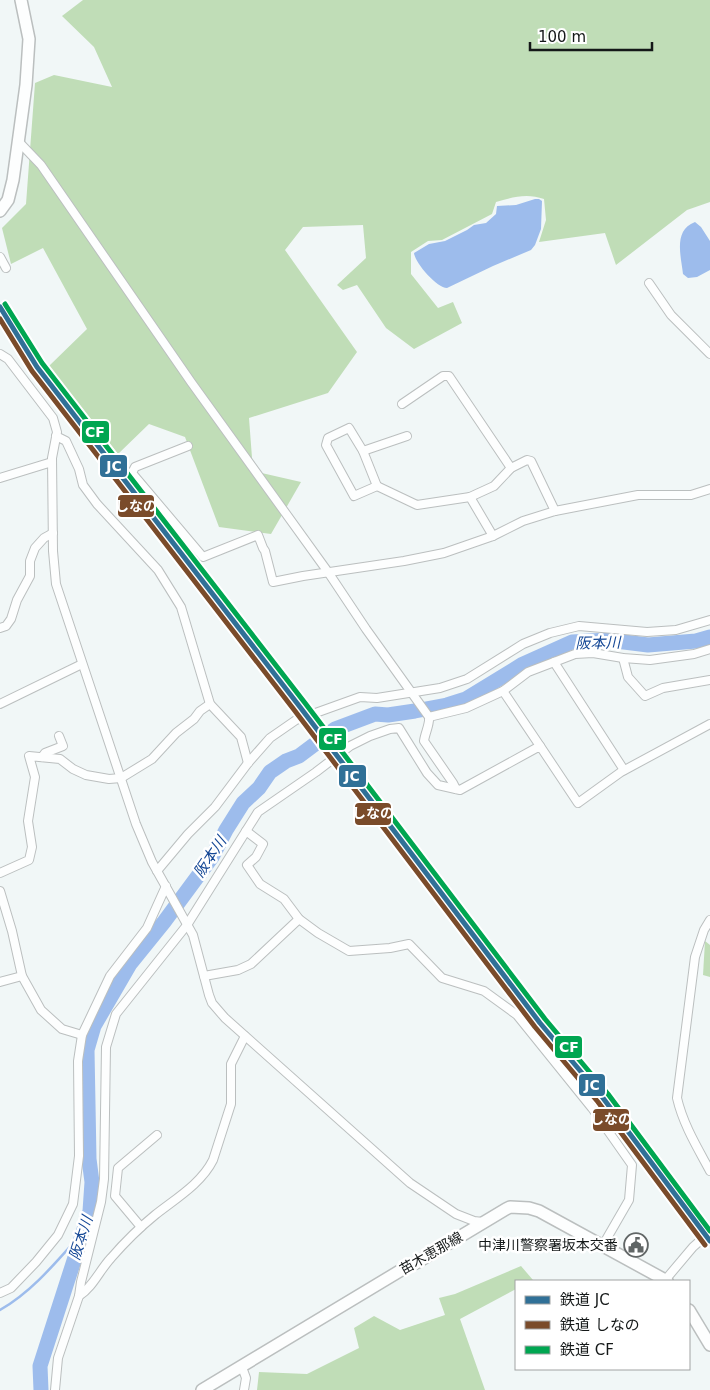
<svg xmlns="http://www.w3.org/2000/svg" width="710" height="1390" viewBox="0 0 710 1390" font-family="'DejaVu Sans','Noto Sans JP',sans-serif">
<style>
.forest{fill:#c0ddb7}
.water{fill:#9dbcec}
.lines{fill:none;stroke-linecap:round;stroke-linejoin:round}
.stream{stroke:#9dbcec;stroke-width:2.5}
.river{stroke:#9dbcec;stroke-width:15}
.street-casing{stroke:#bbbfbf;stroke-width:10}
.secondary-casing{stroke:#bbbfbf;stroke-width:14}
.street{stroke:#fdfefe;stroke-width:8}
.secondary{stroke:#fdfefe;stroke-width:11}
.rail-1-casing{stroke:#fff;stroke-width:9}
.rail-2-casing{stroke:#fff;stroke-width:9}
.rail-3-casing{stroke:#fff;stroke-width:9}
.rail-1{stroke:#307097;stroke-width:5}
.rail-2{stroke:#7a4b2a;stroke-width:5}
.rail-3{stroke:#00a651;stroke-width:5}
.labels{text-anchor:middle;stroke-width:5;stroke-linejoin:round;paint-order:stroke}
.poi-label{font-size:14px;fill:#141818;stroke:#fff;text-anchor:end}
.street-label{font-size:14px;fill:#141818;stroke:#fff}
.water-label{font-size:15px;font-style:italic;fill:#154896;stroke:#fff}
.line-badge{stroke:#fff;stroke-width:2}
.badge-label{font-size:14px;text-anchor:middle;font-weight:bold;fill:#fff}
</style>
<rect width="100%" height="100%" fill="#f1f7f7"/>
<g class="forest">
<path d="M83,0H710V202L687,210L616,265L605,233L539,242L546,220L544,199C527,193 513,197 496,202L492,214L442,240L428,241L411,252V274L438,308L453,302L462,323L414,349L386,328L357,285L343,290L337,285L366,258L363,225L303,227L285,250L357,352L328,393L249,418L253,471L301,482L271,534L219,527L185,437L149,424L118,454L49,366L87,329L43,248L11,264L2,228L26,204L35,83L54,75L112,87L94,47L62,16Z"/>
<polygon points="705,941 710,945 710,977 703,975"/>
<polygon points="521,1266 533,1280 516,1281 516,1289 460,1319 485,1390 257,1390 259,1372 307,1374 359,1348 354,1328 374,1316 400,1330 445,1315 439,1298 455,1294"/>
</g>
<g class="water">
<path d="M535,199H539L542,201L541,229L535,245L531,250L493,266L447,288C437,288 415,263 414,253L429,244L445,241L467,230L474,225L486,223L496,214L497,206L516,205Z"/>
<path d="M695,222L701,227L710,241V270L697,277L688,278L683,274C681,256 673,230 695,222Z"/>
</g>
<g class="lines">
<path class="stream" d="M0,1310C33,1291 57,1261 83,1232"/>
<polyline class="river" points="41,1390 40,1366 90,1211 92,1182 89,1159 87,1050 94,1026 130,964 164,922 212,857 226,830 243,803 259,788 270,772 286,761 299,756 335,729 375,714 388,715 415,711 447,705 466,699 523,664 572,642 608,640 648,645 696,641 710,637"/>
<g class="street-casing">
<g id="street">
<path d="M18,141L41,165L191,382L328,572L366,629L429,717C430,724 425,733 424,741L453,783L456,789"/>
<polyline points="0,257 6,268"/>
<polyline points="649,283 671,315 710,354"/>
<polyline points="0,354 8,359 53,418 57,432 52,458 53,551 56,584 136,824 152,862 193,935 209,995 212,1003 225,1018 410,1183 456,1214 474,1221 483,1222"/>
<polyline points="402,404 443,376 449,376 511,468"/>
<polygon points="349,428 363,451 377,486 354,496 326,445 328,438"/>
<polyline points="56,436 66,441 79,469 83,485 97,504 158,570 181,607 210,704 241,737 248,763"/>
<polyline points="188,446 135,467 132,473 203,557 258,535 263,548 265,551 273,582 303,576 404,561 444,553 493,536 523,521 555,511 638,495 691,495 710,489"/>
<polyline points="363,451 407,436"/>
<polyline points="0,478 52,462"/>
<polyline points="377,486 417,505 470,497 493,536"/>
<polyline points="470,497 494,486 511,468 527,460 531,461 555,511"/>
<polyline points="0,628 6,626 11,619 17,600 30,576 30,561 35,548 44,538 53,533"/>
<polyline points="623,658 628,677 645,696 663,688 710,680"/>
<polyline points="554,662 624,770"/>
<polyline points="503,691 540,746"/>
<polyline points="0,704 82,664"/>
<polyline points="429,717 466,708 503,691 528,672 575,654 593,653 623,658 650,660 694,654 710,649"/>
<polyline points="42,757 45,753 63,746 59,736"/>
<polyline points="246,831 263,844 256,857 247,865 260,884 284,899 299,919 318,933 349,951 390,948 409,944 442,978 484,991 517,1015 592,1108 632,1165 629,1200 603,1245"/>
<polyline points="157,871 188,834 215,807 248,763 270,738 296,720 360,697 377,698 440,688 467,679 523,644 550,633 579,626 647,632 676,630 710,620"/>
<polyline points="0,873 29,860 32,847 28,821 35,777 29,756 60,759 73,769 86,775 109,779 121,778 152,759 176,733 194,719 200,711 210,704"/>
<polyline points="0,891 12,931 22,976 41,1010 62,1029 82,1035"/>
<path d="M710,920L704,930L695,957L677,1098C683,1124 697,1147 710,1171"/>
<polyline points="204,976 238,970 251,964 299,919"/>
<polyline points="0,982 22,976"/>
<polyline points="141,1227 115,1196 118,1168 157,1135"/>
<polyline points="666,1279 693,1247 710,1232"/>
<polyline points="0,1293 11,1288 36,1262 58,1235 73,1204 79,1156 78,1061 82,1035 110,976 147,928 166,886"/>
<polyline points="79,1296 81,1282 101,1202 104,1179 106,1047 116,1014 187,925 258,812 316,772 350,746 370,736 390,729 399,728 427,773 438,785 460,790 540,746 578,803 621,772 710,724"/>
<polyline points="242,1367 246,1378 244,1390"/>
<path d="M55,1390L58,1358L79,1296C93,1287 99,1271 111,1258C124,1243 139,1228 155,1215C175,1199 201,1184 213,1160L231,1104V1064L245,1036"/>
</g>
</g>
<g class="secondary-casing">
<g id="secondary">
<polyline points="0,211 8,200 13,180 26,85 29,39 21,0"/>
<polyline points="689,1310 710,1345"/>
<polyline points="202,1390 403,1269 416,1263 506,1209 510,1207 529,1208 539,1211 667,1281"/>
</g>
</g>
<use href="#street" class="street"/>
<use href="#secondary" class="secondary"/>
<g class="rail-1-casing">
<polyline id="rail-1" points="0,307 37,367 300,707 540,1023 603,1098 710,1241"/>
</g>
<g class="rail-2-casing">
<polyline id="rail-2" points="0,319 32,371 295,711 535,1027 598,1102 705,1245"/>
</g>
<g class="rail-3-casing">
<polyline id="rail-3" points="5,304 42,363 305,703 545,1019 608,1094 710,1231"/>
</g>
<use href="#rail-1" class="rail-1"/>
<use href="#rail-2" class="rail-2"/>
<use href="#rail-3" class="rail-3"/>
</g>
<defs>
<g id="civic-ring" transform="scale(1.25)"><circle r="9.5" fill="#fff" stroke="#616666" stroke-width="1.5"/><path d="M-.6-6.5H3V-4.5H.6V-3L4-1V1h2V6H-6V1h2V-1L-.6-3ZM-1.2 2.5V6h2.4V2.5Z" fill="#616666"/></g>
</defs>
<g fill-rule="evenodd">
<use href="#civic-ring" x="636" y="1245"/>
</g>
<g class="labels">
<g class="poi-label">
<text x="618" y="1250">中津川警察署坂本交番</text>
</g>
<g class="street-label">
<text transform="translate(431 1253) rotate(-30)" y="5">苗木恵那線</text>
</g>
<g class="water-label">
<text transform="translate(598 643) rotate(-1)" y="5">阪本川</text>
<text transform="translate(210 857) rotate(-56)" y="5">阪本川</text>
<text transform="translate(81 1238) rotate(-72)" y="5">阪本川</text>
</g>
</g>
<g class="line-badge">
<rect x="81" y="420" width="29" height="24" rx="5" fill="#00a651"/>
<rect x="99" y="454" width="29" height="24" rx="5" fill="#307097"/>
<rect x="117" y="494" width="38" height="24" rx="5" fill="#7a4b2a"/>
<rect x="318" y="727" width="29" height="24" rx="5" fill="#00a651"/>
<rect x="338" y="764" width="29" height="24" rx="5" fill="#307097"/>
<rect x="354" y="802" width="38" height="24" rx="5" fill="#7a4b2a"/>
<rect x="554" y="1035" width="29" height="24" rx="5" fill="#00a651"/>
<rect x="578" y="1073" width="28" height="24" rx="5" fill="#307097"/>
<rect x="592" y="1108" width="38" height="24" rx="5" fill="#7a4b2a"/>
</g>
<g class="badge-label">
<text x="95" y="437">CF</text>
<text x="114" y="471">JC</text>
<text x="136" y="511">しなの</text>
<text x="333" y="744">CF</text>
<text x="352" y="781">JC</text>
<text x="373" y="818">しなの</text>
<text x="569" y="1052">CF</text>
<text x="592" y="1090">JC</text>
<text x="611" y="1124">しなの</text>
</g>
<rect x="515" y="1280" width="175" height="90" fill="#ffffff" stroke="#a1a3a3"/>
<rect x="525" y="1296" width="25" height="8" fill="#307097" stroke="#a1a3a3"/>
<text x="560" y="1305" font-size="15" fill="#141818">鉄道 JC</text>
<rect x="525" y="1321" width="25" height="8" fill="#7a4b2a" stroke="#a1a3a3"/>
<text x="560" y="1330" font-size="15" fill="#141818">鉄道 しなの</text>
<rect x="525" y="1346" width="25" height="8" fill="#00a651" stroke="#a1a3a3"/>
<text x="560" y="1355" font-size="15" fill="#141818">鉄道 CF</text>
<path d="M530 42v8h122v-8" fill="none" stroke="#141818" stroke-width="2.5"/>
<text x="538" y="42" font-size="15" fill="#141818" stroke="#ffffff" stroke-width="4" paint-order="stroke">100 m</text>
</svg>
